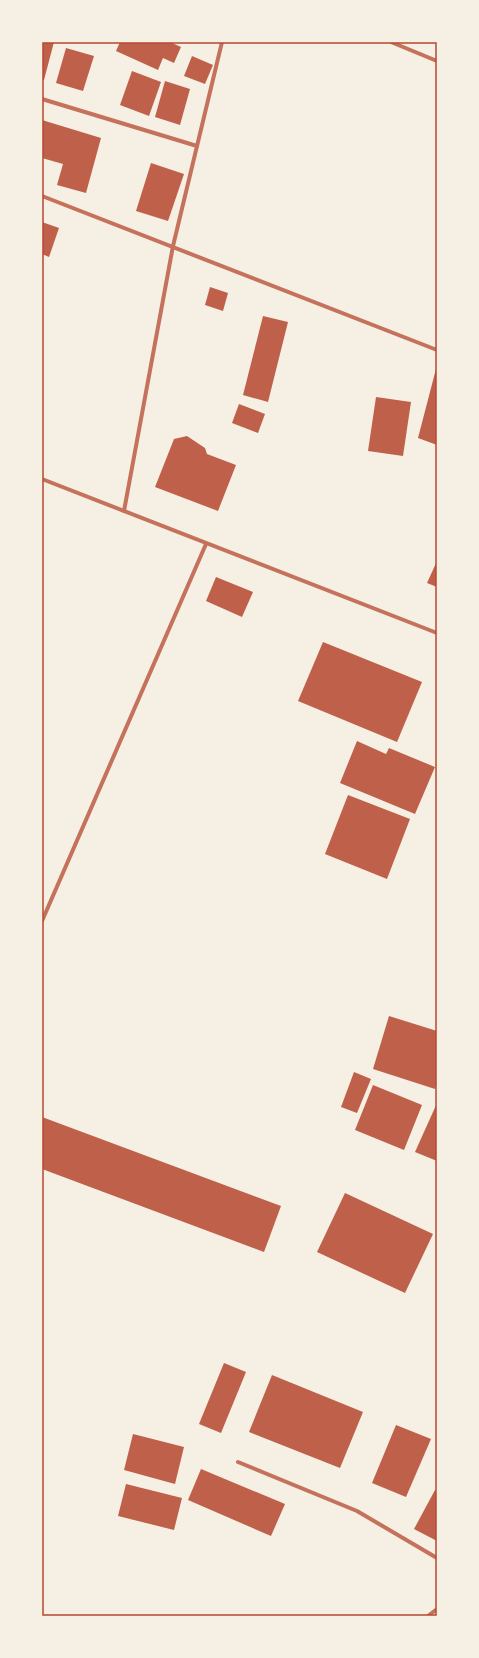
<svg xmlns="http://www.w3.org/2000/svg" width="479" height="1658" viewBox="0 0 479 1658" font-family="'Space Grotesk',sans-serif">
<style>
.building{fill:#bf614a}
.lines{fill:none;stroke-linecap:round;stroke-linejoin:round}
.minor{stroke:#c5725c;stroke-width:4}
.neatline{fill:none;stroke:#b5482f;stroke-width:1.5}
</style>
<rect width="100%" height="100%" fill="#f6efe4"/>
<g class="building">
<polygon points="42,42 54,42 44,80 42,80"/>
<polygon points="120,42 170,42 181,47 174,63 163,58 158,70 116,51"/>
<polygon points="66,48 94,56 83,91 56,83"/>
<polygon points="192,56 213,65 205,84 184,76"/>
<polygon points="132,71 161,82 149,116 120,105"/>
<polygon points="165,81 190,89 180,125 155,117"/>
<polygon points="42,120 101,138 86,193 57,185 63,164 42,158"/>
<polygon points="151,163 184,174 168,221 136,211"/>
<polygon points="42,222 59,228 49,257 42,254"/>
<polygon points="210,287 228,293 223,311 205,305"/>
<polygon points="263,316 288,322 268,402 243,395"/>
<polygon points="437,365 437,445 418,438"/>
<polygon points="376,397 411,402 403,456 368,451"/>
<polygon points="239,404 265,414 258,433 232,423"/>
<polygon points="187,436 205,448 207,454 236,465 218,511 155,487 174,439"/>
<polygon points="437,561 437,587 427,583"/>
<polygon points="216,577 253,592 242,617 206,601"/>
<polygon points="323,642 422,682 397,742 298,701"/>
<polygon points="357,741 386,754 389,748 435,767 415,814 340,783"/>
<polygon points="348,795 410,819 387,879 325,854"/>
<polygon points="389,1016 437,1031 437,1082 435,1089 373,1069"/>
<polygon points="354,1072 371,1079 357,1113 341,1107"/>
<polygon points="373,1085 422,1105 404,1150 355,1130"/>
<polygon points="437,1103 437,1161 415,1152"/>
<polygon points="42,1117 281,1206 264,1252 42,1169"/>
<polygon points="345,1193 433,1234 405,1293 317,1252"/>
<polygon points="224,1363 246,1372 221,1433 199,1424"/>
<polygon points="272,1375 363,1412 340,1468 249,1432"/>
<polygon points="396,1425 431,1439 406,1497 372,1483"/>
<polygon points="133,1434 184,1447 175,1484 124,1470"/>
<polygon points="201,1469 285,1504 271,1536 188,1500"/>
<polygon points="126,1484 182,1498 174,1530 118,1516"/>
<polygon points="435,1490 437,1492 437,1541 414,1529"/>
</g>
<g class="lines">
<g class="minor">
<polyline points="391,42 437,61"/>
<polyline points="42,99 197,146"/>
<polyline points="42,196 437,350"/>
<polyline points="42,479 437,633"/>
<polyline points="124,511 173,246 222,42"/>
<polyline points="42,921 206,544"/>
<polyline points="238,1462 357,1511 437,1558"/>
<polyline points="428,1616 437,1609"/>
</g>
</g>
<rect width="479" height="1658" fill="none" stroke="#f6efe4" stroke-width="86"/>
<rect x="43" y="43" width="393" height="1572" class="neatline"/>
</svg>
